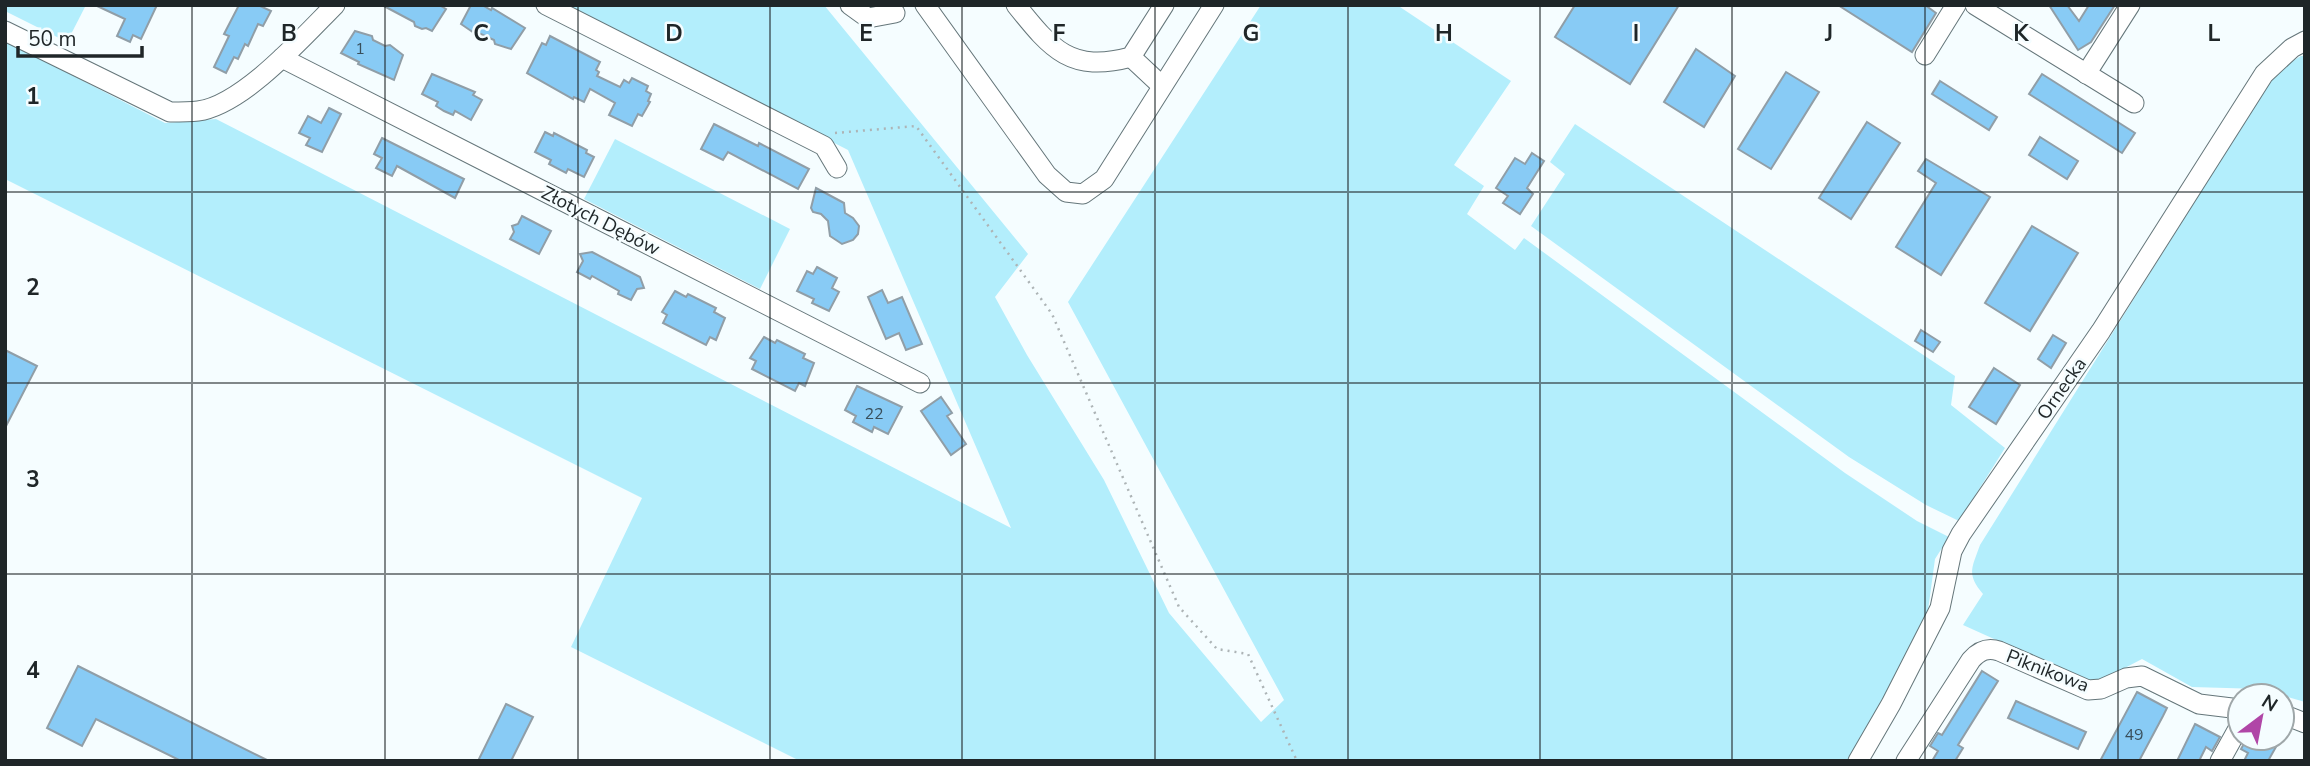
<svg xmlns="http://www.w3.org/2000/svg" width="2310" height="766" viewBox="0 0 2310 766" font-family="'Nunito Sans',sans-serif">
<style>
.green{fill:#b3eefc}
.building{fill:#88cbf5;stroke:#909ea7;stroke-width:2}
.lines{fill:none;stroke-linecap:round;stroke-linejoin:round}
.minor-casing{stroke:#65767a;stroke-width:21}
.path{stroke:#adb4b6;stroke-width:2.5;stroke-dasharray:2 5;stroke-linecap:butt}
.minor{stroke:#fff;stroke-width:19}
.grid{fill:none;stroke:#1f2628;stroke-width:2;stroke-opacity:0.55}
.labels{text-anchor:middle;stroke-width:5;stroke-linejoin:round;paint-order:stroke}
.number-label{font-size:16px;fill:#394f5b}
.street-label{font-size:19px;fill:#1f2628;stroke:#f5fdff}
.grid-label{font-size:23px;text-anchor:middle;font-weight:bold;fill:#1f2628;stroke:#f5fdff;stroke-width:5;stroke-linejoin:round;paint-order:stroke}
</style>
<rect width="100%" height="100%" fill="#f5fdff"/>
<g class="green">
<polygon points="5,5 86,5 67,42 5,11"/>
<polygon points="565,5 824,5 1028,254 995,297 1027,355 1104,480 1169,613 1261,722 1284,700 1068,302 1261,5 1397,5 1511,81 1454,165 1484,186 1467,214 1515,250 1524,238 1845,473 1917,521 1949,537 1935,559 1926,625 1853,761 800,761 571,647 642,498 5,179 5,41 165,123 216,119 1011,528 848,150"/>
<path d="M2301,56H2305V702L2261,689L2192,687L2142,659L2098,682L2085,680L1963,625L1983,594C1966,574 1972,568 1980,545L2277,70Z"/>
<polygon points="1575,124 1955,376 1951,405 2005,448 1959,521 1926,505 1849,457 1531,226 1565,174 1550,162"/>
<polygon points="615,139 790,229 760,289 584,199"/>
</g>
<g class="building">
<polygon points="95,5 157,5 141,39 133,35 130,42 117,36 125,19"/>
<polygon points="239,5 258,5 271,11 263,26 258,24 248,46 245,44 238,59 234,57 226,73 214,67 229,36 224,34"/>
<polygon points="382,5 439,5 446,9 432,31 426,28 422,29 415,26 414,22"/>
<polygon points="471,5 482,5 491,10 492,8 525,28 511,49 495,44 494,40 481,34 477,35 461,24"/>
<polygon points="1575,5 1679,5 1630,84 1555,37"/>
<polygon points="1838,5 1925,5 1936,13 1912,52"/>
<polygon points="2049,5 2067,5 2079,21 2089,5 2115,5 2091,42 2078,50"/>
<polygon points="355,31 372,36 373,40 385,46 390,45 403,55 394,80 358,64 359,62 341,53"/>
<polygon points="550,36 600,62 596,70 599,72 597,76 620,87 624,80 629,83 632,78 648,86 646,91 651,94 648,101 650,102 642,116 638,114 632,126 609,115 615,103 590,89 584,102 574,97 573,99 527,73 542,43 546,45"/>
<polygon points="1696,49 1735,76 1704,127 1664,102"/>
<polygon points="1786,72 1819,92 1771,169 1738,149"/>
<polygon points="432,74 475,92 473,95 482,100 471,120 455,111 453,115 444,111 436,106 438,102 422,94"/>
<polygon points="2042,74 2135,133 2122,153 2029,94"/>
<polygon points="1940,81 1997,117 1989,130 1932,94"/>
<polygon points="329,108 341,114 322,152 306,145 310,138 299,133 308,116 321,123"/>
<polygon points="1867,122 1900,143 1851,219 1819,198"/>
<polygon points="714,124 758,146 759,143 809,169 798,189 728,152 723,160 701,149"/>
<polygon points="545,132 553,136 554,133 587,150 586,153 594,157 584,177 568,169 566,173 549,164 551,160 535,152"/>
<polygon points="2040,137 2078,161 2067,179 2029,155"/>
<polygon points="382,138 464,179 455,198 397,166 392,176 376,168 382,158 374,154"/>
<polygon points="1532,153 1544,161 1527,188 1533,194 1520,214 1503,203 1508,196 1496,188 1515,158 1525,164"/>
<polygon points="1926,159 1990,197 1941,275 1896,247 1936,183 1918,171"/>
<polygon points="816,188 844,203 845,213 853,218 859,226 858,234 853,240 842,244 830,236 828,221 821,214 813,212 811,208"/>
<polygon points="522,216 551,231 539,254 510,239 514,232 512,226 518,224"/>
<polygon points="2032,226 2078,253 2030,331 1985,303"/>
<polygon points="592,252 640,277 644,288 637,289 631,300 618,294 619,291 592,276 590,279 577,272 583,261 580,254"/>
<polygon points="817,267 837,278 832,288 839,292 829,311 812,303 814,299 797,291 807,271 813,274"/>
<polygon points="882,290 888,303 902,297 922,344 906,350 899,333 886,339 868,297"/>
<polygon points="675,291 686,297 688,294 716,308 714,312 725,318 716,340 710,337 706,345 663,323 667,315 662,312"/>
<polygon points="1921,330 1940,342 1933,352 1915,341"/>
<polygon points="2053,335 2066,343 2051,368 2038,359"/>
<polygon points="764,337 775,343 777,340 805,354 803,358 814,363 805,386 799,383 795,391 752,369 756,361 750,358"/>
<polygon points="5,350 37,366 5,428"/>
<polygon points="1994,368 2020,385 1996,424 1969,407"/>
<polygon points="857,386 902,407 888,434 874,427 872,432 853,422 856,416 845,410"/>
<polygon points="941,397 952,413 947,416 966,444 951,455 921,411"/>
<polygon points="78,666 124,689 269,761 181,761 96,719 82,746 47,728"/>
<polygon points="1982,671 1998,681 1958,745 1963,748 1955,761 1932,761 1938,751 1930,746 1938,733 1942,735"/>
<polygon points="2137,692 2167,708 2163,716 2139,761 2100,761"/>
<polygon points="2016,701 2086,732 2078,749 2008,718"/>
<polygon points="506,704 533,717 511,761 478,761"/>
<polygon points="2195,724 2220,737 2212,751 2206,747 2199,761 2177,761"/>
<polygon points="2247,738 2281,738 2268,761 2244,761 2248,753 2241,749"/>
</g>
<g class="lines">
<g class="minor-casing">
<g id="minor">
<polyline points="546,5 824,146 837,168"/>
<polyline points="850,5 868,18 895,13"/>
<polyline points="925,5 1047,175 1066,192 1083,194 1104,179 1214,5"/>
<path d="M1016,5C1052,50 1071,73 1131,57L1164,5"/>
<polyline points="1975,5 2134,103"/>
<path d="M5,31L170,112C179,112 189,112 198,111C243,105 303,37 335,5"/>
<polyline points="1925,55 1956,5"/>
<polyline points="1131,57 1162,86"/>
<polyline points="282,58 920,383"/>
<polyline points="2086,74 2130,5"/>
<polyline points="2282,714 2305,723"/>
<polyline points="1858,761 1891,704 1940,608 1952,551 1961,534 2101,331 2264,74 2292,48 2305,41"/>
<path d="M1906,761L1971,660C1979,651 1987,647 1999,651L2088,690L2101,689L2126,678L2142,676L2199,704L2240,709"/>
<polyline points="2220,761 2240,725"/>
</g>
</g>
<polyline class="path" points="835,133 916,126 1052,314 1179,607 1217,649 1248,654 1297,761"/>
<use href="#minor" class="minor"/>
</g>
<path class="grid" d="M192,5V761M385,5V761M578,5V761M770,5V761M962,5V761M1155,5V761M1348,5V761M1540,5V761M1732,5V761M1925,5V761M2118,5V761M5,192H2305M5,383H2305M5,574H2305"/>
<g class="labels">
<g class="number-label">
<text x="360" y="54">1</text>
<text x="874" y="419">22</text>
<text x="2134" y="740">49</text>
</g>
<g class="street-label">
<text transform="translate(601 220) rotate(27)" y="7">Złotych Dębów</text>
<text transform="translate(2061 388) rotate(-55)" y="7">Ornecka</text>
<text transform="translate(2048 670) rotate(21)" y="7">Piknikowa</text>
</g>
</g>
<g class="grid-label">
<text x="289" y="41">B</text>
<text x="481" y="41">C</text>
<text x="674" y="41">D</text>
<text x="866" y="41">E</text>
<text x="1059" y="41">F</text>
<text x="1251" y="41">G</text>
<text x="1444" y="41">H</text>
<text x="1636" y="41">I</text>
<text x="1829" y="41">J</text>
<text x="2021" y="41">K</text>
<text x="2214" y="41">L</text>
<text x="33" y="104">1</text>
<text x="33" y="295">2</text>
<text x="33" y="487">3</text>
<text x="33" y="678">4</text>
</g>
<rect width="2310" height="766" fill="none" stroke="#1f2628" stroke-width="14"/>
<g transform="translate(2261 717) rotate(32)"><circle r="33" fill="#f5fdff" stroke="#9fa7a9" stroke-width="2"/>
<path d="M0-5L12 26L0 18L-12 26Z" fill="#b046a7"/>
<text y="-10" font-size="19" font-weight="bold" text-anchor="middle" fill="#1f2628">N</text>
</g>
<path d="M18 46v10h124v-10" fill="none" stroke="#1f2628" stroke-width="3.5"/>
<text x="28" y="46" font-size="21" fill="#1f2628" stroke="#f5fdff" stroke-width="5" paint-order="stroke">50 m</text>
</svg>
